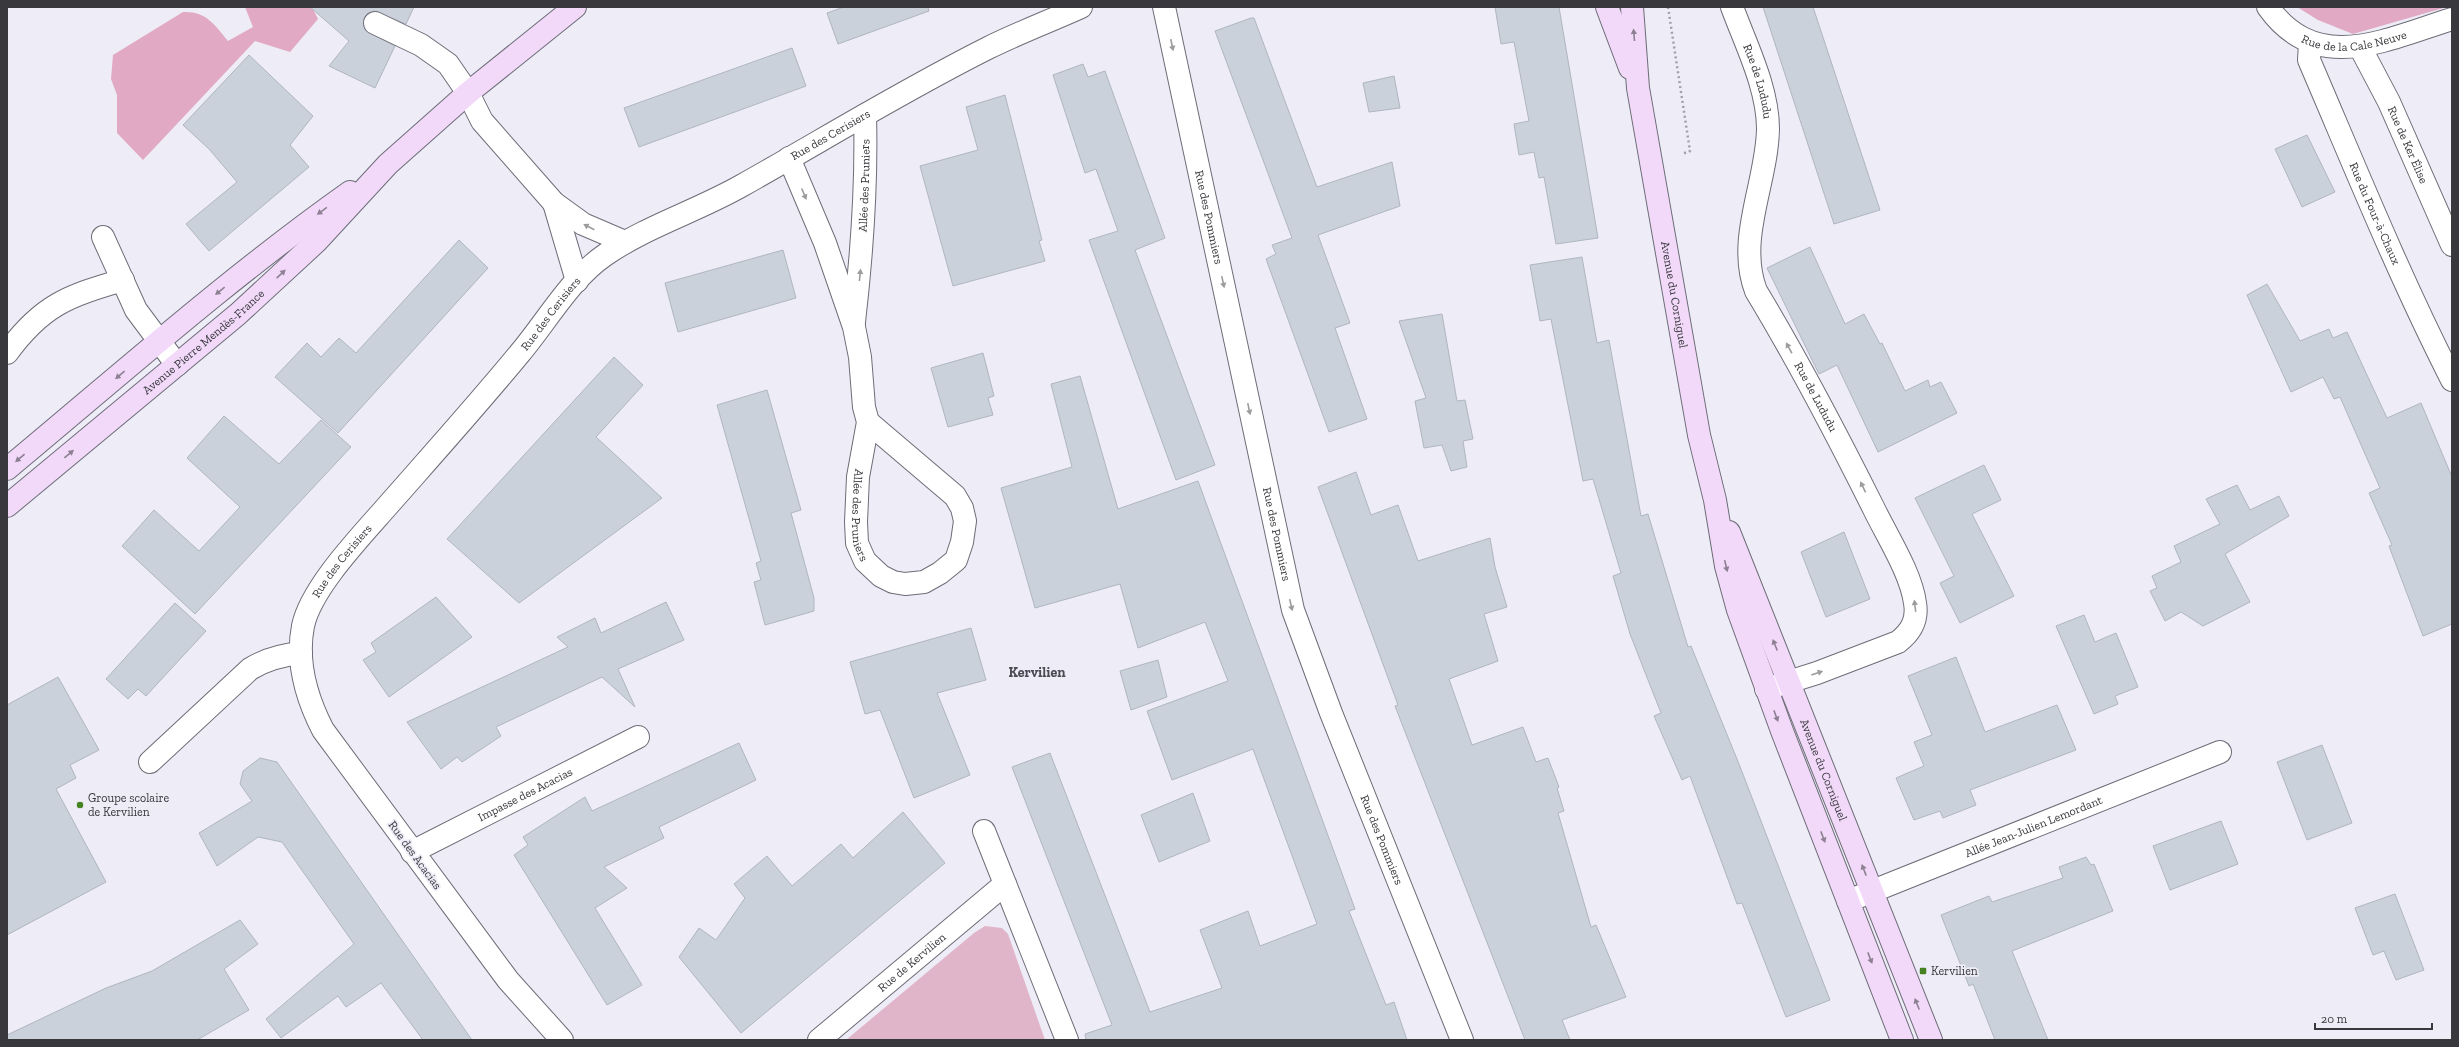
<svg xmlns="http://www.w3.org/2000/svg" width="2459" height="1047" viewBox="0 0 2459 1047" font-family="'Zilla Slab',serif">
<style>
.green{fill:#e1b5c9}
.forest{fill:#e2a9c4}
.building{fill:#cad1da;stroke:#b0b6c0}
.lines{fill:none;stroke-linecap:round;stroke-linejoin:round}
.street-casing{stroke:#6d6d77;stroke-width:24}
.secondary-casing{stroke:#6d6d77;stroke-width:24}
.path{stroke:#a1a0a9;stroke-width:2.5;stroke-dasharray:2 3;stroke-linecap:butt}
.street{stroke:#fff;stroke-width:22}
.secondary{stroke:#f2d9f9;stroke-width:22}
.oneway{fill:#8c8092}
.oneway2{fill:#9c9c9e}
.poi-dot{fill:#468320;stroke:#edecf7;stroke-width:1.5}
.labels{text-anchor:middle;stroke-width:3.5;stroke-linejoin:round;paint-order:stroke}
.street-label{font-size:12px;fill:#38383d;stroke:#edecf7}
.poi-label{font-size:12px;fill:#38383d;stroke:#edecf7;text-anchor:start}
.quarter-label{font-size:14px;font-weight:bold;fill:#4c4b54;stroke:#edecf7}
</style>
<rect width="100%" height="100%" fill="#edecf7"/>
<polygon class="green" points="985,926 1002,928 1008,934 1045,1040 846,1040 974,933"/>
<g class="forest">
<path d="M245,7H312L318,19L290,52L255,41L143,160L117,133V95L111,79L113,55L183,12C206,11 214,24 228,41L253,27Z"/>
<polygon points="2297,7 2447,7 2353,34 2318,20"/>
</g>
<g class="building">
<polygon points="310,7 414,7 406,24 374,11 368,13 364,18 365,30 395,46 375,88 329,66 349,41"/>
<polygon points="844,7 928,7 929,11 838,44 827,13"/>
<polygon points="1495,7 1559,7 1598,238 1556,244 1544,177 1539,178 1534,152 1519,155 1514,124 1529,121 1514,42 1501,44"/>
<polygon points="1763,7 1813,7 1880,210 1834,224"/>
<polygon points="1251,18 1254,18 1317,187 1392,162 1400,206 1318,235 1350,323 1335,328 1367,419 1329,432 1266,259 1276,254 1272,245 1292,238 1215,31"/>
<polygon points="792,48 806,86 639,147 624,108"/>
<polygon points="249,55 313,116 290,145 309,167 209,251 186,224 237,182 209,149 183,125"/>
<polygon points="1083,64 1088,77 1105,71 1165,238 1135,250 1215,465 1176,480 1089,240 1118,231 1096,169 1085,173 1053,75"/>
<polygon points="1394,76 1400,108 1369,112 1363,83"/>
<polygon points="1005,95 1042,240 1039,241 1045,261 953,286 920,166 978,150 966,107"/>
<polygon points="2307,135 2335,192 2302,207 2275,149"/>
<polygon points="459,240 488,268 338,433 275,377 307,343 321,357 339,338 356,353"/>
<polygon points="1810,247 1845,324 1864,314 1880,344 1882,343 1905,391 1928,380 1930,387 1941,382 1957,413 1878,452 1837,365 1819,374 1767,268"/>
<polygon points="783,250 796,298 678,332 665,283"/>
<polygon points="1582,257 1597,343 1609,340 1641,516 1648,514 1688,647 1691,646 1739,764 1830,1000 1786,1017 1742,903 1737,904 1690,776 1682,780 1654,716 1661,713 1630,634 1613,576 1621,573 1593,479 1583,481 1551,319 1540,321 1530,265"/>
<polygon points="2267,284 2300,341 2329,329 2333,338 2347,332 2387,418 2421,403 2452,477 2452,624 2423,636 2389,546 2392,545 2369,493 2380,488 2340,397 2334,399 2323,377 2291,392 2247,295"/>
<polygon points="1442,314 1457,401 1465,400 1473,439 1463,441 1467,467 1451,471 1442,445 1424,448 1415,401 1426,398 1399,321"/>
<polygon points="983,353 994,396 988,398 993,415 948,427 931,368"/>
<polygon points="614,357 643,385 596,437 662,498 519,603 447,539"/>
<polygon points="1080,376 1118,509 1198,481 1355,909 1349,911 1386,1005 1394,1002 1407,1040 1086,1040 1085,1034 1112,1025 1012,767 1050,753 1150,1012 1222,988 1200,930 1248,911 1260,946 1317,924 1253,749 1172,780 1147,711 1228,681 1205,622 1138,648 1120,584 1035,608 1001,488 1072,467 1051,384"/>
<polygon points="767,390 801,510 791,513 814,598 814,611 765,625 754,582 761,580 756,563 761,561 717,405"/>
<polygon points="224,416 279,464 321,420 351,447 195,614 122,546 154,510 199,551 240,507 187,458"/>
<polygon points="1984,465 2001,500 1972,514 2014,596 1960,623 1940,583 1954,576 1915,498"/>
<polygon points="1356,472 1371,515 1398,505 1418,561 1490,538 1495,567 1507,607 1484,614 1498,661 1449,679 1472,745 1523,727 1536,762 1548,758 1559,787 1557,788 1564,811 1558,813 1591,927 1596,925 1626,997 1562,1020 1570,1040 1525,1040 1395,706 1398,705 1318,487"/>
<polygon points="2237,485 2250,510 2279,496 2289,516 2225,554 2250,602 2203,626 2181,612 2165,621 2150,591 2157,588 2152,576 2181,562 2174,546 2220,524 2206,499"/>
<polygon points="1844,532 1870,599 1826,617 1801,552"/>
<polygon points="436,597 472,637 389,697 363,660 376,652 371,643"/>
<polygon points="666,602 684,640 618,669 635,707 602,677 496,727 501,736 462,762 457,757 441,769 407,722 568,647 557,637 595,618 601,633"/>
<polygon points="175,603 206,631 146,696 138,689 128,699 106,679"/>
<polygon points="2084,615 2095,642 2116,633 2138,687 2115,696 2118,704 2094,714 2056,626"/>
<polygon points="971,628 986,680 937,693 970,775 914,798 880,710 865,714 850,662"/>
<polygon points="1956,657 1985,732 2057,705 2076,750 1970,790 1976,805 1943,818 1940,811 1914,820 1896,778 1924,766 1914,742 1932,735 1908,676"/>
<polygon points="1158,660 1167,697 1131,710 1120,671"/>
<polygon points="58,677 99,750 70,765 76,778 56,789 106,882 7,935 7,705"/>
<polygon points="739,743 756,780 659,827 664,838 604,867 627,888 595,908 642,985 607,1005 514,855 528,845 523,837 585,797 592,811"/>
<polygon points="2322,745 2352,823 2307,840 2277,762"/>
<polygon points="260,758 277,762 472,1040 423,1040 381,983 346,1007 338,996 281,1038 266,1019 354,944 282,842 258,837 217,866 199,833 252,801 240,784 243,771"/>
<polygon points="1193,793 1210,841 1159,862 1141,815"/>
<polygon points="903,812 945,863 741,1033 679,957 699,928 716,940 745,898 734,884 767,856 792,886 841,844 853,858"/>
<polygon points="2221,821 2238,864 2170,890 2153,846"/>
<polygon points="2086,857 2091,865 2094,864 2113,911 2012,951 2048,1040 1995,1040 1973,984 1969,986 1941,915 1989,896 1992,902 2063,878 2059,867"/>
<polygon points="2395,894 2424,970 2396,980 2384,951 2373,955 2355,908"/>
<polygon points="240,920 258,944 224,969 249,1010 197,1040 7,1040 7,1035 106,988 152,971"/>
</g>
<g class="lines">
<g class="street-casing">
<g id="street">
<path id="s1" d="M1164,7L1293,610L1331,713L1462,1040"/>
<path id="s2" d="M1732,7C1746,45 1768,88 1768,129C1767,183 1736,239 1756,291C1799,362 1837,435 1874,509C1887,536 1911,573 1915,603C1918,620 1911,632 1898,642L1817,673L1766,689"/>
<path id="s3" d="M2268,7C2317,76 2387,39 2452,19"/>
<polyline points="375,23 421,45 448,64 468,93 482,121 554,203 583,224 625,242"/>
<path id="s4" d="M2310,43L2309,60C2355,167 2399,276 2452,380"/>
<path id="s5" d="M2360,47L2389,102L2452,245"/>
<path id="s6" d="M789,158L825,243L854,327L860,357L864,407L868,422L858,477L856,522L857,543L865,561L881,576L893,582L905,584L924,582L940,573L956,560L962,542L965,521L962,508L955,496L868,422"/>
<polyline points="554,203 577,281"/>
<polyline points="103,237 136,310 177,365"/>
<path id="s7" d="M854,322C862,253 867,185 865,115"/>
<path d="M7,353C42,305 68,296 123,280"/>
<path d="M150,762L250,669C266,659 281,655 301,653"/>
<polyline points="984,831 1067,1040"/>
<path id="s8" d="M412,852L638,737"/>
<path id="s9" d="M1848,901L2220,752"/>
<path id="s10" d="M562,1040L508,980L323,730C307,699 296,662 303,626C311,587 364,533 390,503C434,453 478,404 520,353C547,321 570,279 605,255C647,226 697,211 741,186C823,140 904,90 988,48C1018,33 1050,21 1081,7"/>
<path id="s11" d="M819,1040L1005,884"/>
</g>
</g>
<g class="secondary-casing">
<g id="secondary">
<polyline points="1607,7 1630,68"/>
<path id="s12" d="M1632,7L1638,88L1699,435L1715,500L1726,566L1738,610L1782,731L1902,1040"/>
<path d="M7,469C120,375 230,277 350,192"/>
<path id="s13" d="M7,506L238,314L316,242L388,164L468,93L575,7"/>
<path id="s14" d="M1729,532L1931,1040"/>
</g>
</g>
<polyline class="path" points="1668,7 1690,151 1682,154"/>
<use href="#street" class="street"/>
<use href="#secondary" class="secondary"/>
</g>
<defs><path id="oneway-solid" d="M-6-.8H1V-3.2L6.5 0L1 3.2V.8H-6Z"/></defs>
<g class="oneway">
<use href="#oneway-solid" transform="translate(1634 35) rotate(-95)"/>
<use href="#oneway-solid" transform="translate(322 211) rotate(144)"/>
<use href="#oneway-solid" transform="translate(281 274) rotate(-43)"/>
<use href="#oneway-solid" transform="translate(220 291) rotate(141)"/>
<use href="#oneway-solid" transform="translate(120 375) rotate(140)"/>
<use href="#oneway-solid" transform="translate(69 454) rotate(-40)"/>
<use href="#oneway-solid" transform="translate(20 458) rotate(140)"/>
<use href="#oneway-solid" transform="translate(1726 566) rotate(77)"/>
<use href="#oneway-solid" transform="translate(1775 645) rotate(-112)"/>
<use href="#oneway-solid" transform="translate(1776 716) rotate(70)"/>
<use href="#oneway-solid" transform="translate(1823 837) rotate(69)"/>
<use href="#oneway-solid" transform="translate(1864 870) rotate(-111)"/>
<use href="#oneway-solid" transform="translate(1870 958) rotate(69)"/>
<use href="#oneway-solid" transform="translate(1917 1004) rotate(-112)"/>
</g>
<g class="oneway2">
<use href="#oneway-solid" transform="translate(1172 45) rotate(78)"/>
<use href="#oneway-solid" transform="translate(804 194) rotate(67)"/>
<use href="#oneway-solid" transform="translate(589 227) rotate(-153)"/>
<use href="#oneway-solid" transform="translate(860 275) rotate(-84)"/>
<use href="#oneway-solid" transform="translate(1223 282) rotate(78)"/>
<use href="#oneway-solid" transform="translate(1789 348) rotate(-119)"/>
<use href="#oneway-solid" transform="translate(1249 409) rotate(78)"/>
<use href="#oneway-solid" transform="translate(1863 487) rotate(-116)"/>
<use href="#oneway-solid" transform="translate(1291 605) rotate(77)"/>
<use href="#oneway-solid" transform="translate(1915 606) rotate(-97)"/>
<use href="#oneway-solid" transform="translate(1817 673) rotate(-19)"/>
</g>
<g class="poi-dot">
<circle cx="80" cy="805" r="4"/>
<rect x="1919" y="967" width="8" height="8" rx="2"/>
</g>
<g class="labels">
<g class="street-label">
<text dy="4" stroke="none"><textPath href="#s3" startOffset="100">Rue de la Cale Neuve</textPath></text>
<text dy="4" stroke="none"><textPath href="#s2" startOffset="79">Rue de Lududu</textPath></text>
<text dy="4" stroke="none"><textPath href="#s10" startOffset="1236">Rue des Cerisiers</textPath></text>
<text dy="4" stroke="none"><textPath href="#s5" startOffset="109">Rue de Ker Élise</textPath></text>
<text dy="4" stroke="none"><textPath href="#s7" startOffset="137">Allée des Pruniers</textPath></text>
<text dy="4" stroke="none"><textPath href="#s4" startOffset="184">Rue du Four-à-Chaux</textPath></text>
<text dy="4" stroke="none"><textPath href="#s1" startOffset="215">Rue des Pommiers</textPath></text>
<text dy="4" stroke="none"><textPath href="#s12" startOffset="291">Avenue du Corniguel</textPath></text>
<text dy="4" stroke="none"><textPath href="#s10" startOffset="900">Rue des Cerisiers</textPath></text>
<text dy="4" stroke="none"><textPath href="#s13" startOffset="256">Avenue Pierre Mendès-France</textPath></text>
<text dy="4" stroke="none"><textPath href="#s2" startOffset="414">Rue de Lududu</textPath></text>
<text dy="4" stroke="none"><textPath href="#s6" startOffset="372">Allée des Pruniers</textPath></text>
<text dy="4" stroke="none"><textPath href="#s1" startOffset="539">Rue des Pommiers</textPath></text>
<text dy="4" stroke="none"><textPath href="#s10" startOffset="576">Rue des Cerisiers</textPath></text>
<text dy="4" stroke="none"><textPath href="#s14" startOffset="256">Avenue du Corniguel</textPath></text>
<text dy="4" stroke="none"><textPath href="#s8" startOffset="127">Impasse des Acacias</textPath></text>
<text dy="4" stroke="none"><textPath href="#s9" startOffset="200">Allée Jean-Julien Lemordant</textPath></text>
<text dy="4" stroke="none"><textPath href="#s1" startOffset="863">Rue des Pommiers</textPath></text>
<text transform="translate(415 855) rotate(54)" y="4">Rue des Acacias</text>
<text dy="4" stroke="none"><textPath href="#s11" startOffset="121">Rue de Kervilien</textPath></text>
</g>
<g class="poi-label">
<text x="88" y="802">Groupe scolaire<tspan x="88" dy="14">de Kervilien</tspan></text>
<text x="1931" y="975">Kervilien</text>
</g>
<g class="quarter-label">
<text x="1037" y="677">Kervilien</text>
</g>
</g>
<rect width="2459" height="1047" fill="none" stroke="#38383d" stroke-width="16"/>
<path d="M2315 1023v6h117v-6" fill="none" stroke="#38383d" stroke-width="2"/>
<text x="2321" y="1023" font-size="12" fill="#38383d" stroke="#edecf7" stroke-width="3" paint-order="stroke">20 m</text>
</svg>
